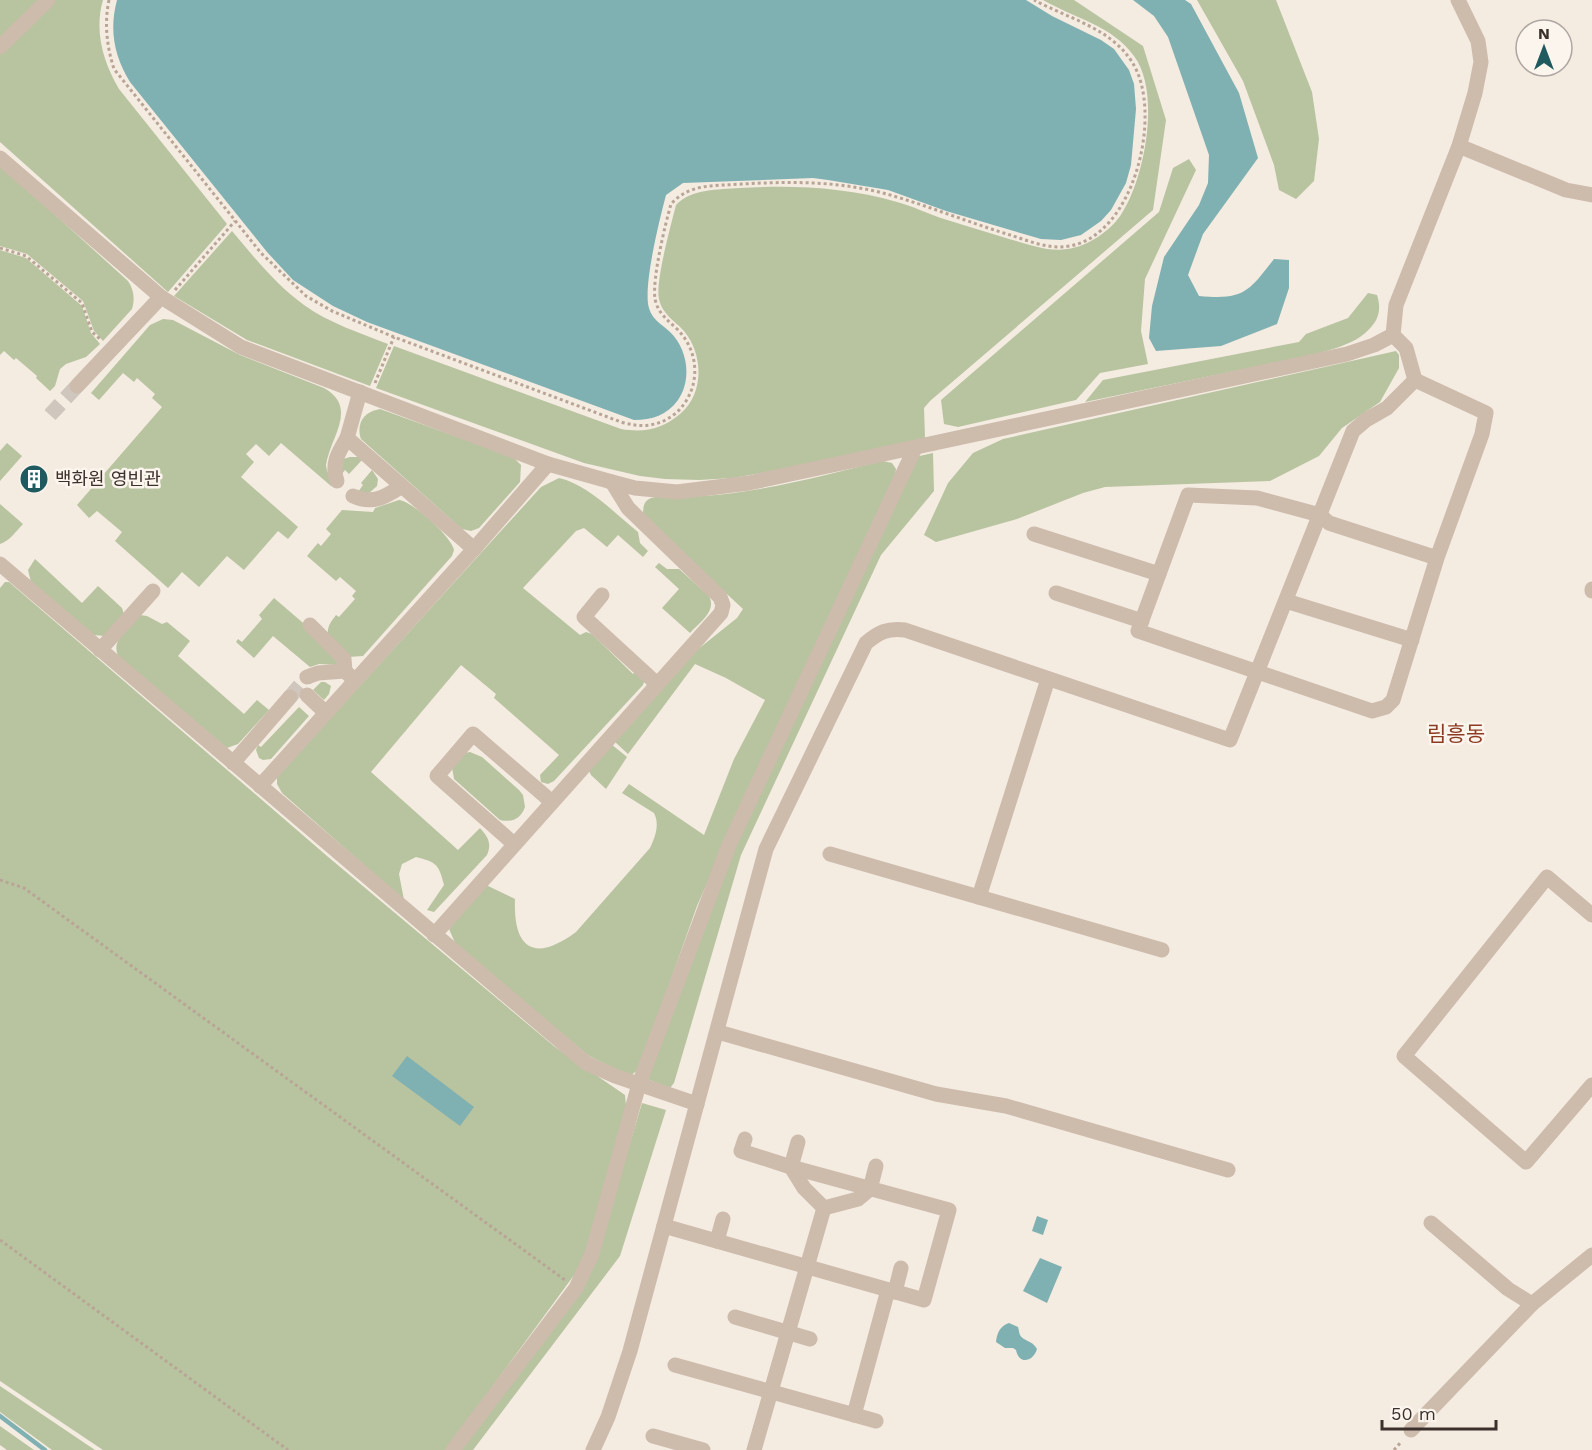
<svg xmlns="http://www.w3.org/2000/svg" width="1592" height="1450" viewBox="0 0 1592 1450" font-family="'Work Sans','Noto Sans KR',sans-serif">
<style>
.green{fill:#b8c4a0}
.water{fill:#7fb0b2}
.lines{fill:none;stroke-linecap:round;stroke-linejoin:round}
.stream{stroke:#7fb0b2;stroke-width:4.5}
.minor-tunnel{stroke:#cfc6bd;stroke-width:15;stroke-dasharray:15 8;stroke-linecap:butt}
.path{stroke:#b9a596;stroke-width:3;stroke-dasharray:3 3;stroke-linecap:butt}
.minor{stroke:#cdbbac;stroke-width:15}
.labels{text-anchor:middle;stroke-width:5;stroke-linejoin:round;paint-order:stroke}
.poi-label{font-size:18px;fill:#3b302b;stroke:#fbf5ee;text-anchor:start}
.quarter-label{font-size:21px;fill:#8c3b22;stroke:#fbf5ee}
</style>
<rect width="100%" height="100%" fill="#f4ebe1"/>
<g class="green">
<polygon points="0,0 41,0 0,40"/>
<path d="M54,0H103C94,31 103,62 119,89L227,224L168,292L0,142V52Z"/>
<path d="M1043,0H1074L1143,46L1166,120L1153,210L930,401L924,408L925,438L806,465L733,478L699,480L665,479L640,476L584,463L376,388L394,346L621,429C645,433 662,429 680,414C705,393 703,354 684,331C675,321 662,314 659,299C655,282 671,225 676,205C692,188 718,190 740,188C793,185 845,187 897,202C913,206 928,214 944,219C965,226 988,232 1009,239C1028,244 1047,252 1067,249C1087,247 1112,230 1122,213C1145,177 1161,92 1134,56C1113,26 1074,18 1043,0Z"/>
<polygon points="1197,0 1276,0 1312,92 1319,139 1314,181 1296,199 1279,190 1274,165 1243,81"/>
<polygon points="1189,159 1196,170 1145,279 1141,331 1148,364 1100,373 1076,400 958,427 944,424 941,400 1159,212 1173,168"/>
<path d="M0,165L128,281C134,290 135,299 132,309L103,341L94,331L83,301L27,254L0,246Z"/>
<path d="M232,231C254,257 275,284 304,305C329,323 360,333 388,344L370,386L247,340L174,296Z"/>
<polygon points="0,250 26,258 82,306 91,333 100,344 86,357 66,364 60,369 55,386 50,391 36,378 37,376 16,358 14,360 4,351 0,355"/>
<path d="M1368,293L1377,295C1383,314 1376,325 1360,337C1338,352 1287,360 1259,366C1201,378 1143,390 1085,402L1103,380L1299,342L1306,334L1348,318Z"/>
<path d="M163,319L173,320L240,355L324,388C359,408 330,437 326,465L327,471L334,482L331,486L281,443L269,456L256,444L246,454L254,462L241,477L298,527L288,539L278,531L244,570L227,556L199,587L182,572L168,588L115,541L122,532L97,511L89,518L77,505L162,407L152,398L155,394L137,378L134,382L123,373L99,400L91,393L150,325Z"/>
<polygon points="1396,351 1399,355 1399,368 1380,402 1342,428 1319,456 1270,481 1105,487 1083,493 1017,519 936,542 924,535 948,483 973,453 1003,439"/>
<path d="M380,409L513,457L521,465L520,482L479,528L471,531L462,529L361,439C356,424 363,412 380,409Z"/>
<polygon points="7,443 22,456 0,481 0,451"/>
<polygon points="933,453 934,491 881,555 741,855 674,1083 670,1088 647,1079 715,887 915,457"/>
<polygon points="350,457 358,457 362,460 349,474 345,470 341,475 343,459"/>
<path d="M883,461L892,463L896,469L895,476L760,763L697,906L639,1069L630,1076L589,1056L456,945L449,929L486,885L515,899C513,949 534,963 576,932L650,848C655,837 660,825 654,813L622,793L629,784L704,835L734,759L765,700L726,678L695,664L628,754L614,741L692,654L737,618L743,609L643,516C643,510 643,502 649,499C657,494 692,497 704,496C764,492 824,475 883,461Z"/>
<polygon points="372,470 378,479 377,486 368,494 358,492 363,485 361,483"/>
<path d="M559,478C589,485 614,513 638,532L640,543L648,551L643,557L618,535L607,547L584,528L576,531L523,588L580,635L586,632L592,634L633,674L637,670L645,679L643,685L554,781L548,784L541,782L540,775L559,755L494,698L496,694L461,665L371,772L458,850L480,828C488,837 492,843 487,855L434,912L427,910L444,885C439,864 436,862 416,857L402,864L399,874L404,900L282,793L277,784V777L541,487Z"/>
<path d="M399,500C412,501 452,537 454,550L452,556L363,656L348,657L328,635C327,626 331,622 336,615L339,617L355,599L352,596L356,591L340,577L336,581L307,556L318,543L321,546L331,534L326,529L342,510L373,512L375,508Z"/>
<path d="M0,504L23,524C16,531 10,541 0,544Z"/>
<polygon points="35,559 82,603 98,586 122,608 124,614 104,636 94,635 31,582 28,570"/>
<path d="M659,563L667,569H679L709,596C717,611 700,622 690,633L662,608L679,589L655,567Z"/>
<polygon points="5,582 9,582 327,856 555,1047 625,1095 626,1106 588,1251 580,1267 446,1450 103,1450 0,1381 0,588"/>
<polygon points="274,598 302,622 340,659 337,665 319,664 310,667 273,636 254,658 236,642 238,639 242,642 262,619 259,615"/>
<path d="M140,615L147,616L162,624L167,622L190,641L178,656L244,714L257,700L269,710L238,744L227,748L119,657C109,641 130,627 140,615Z"/>
<polygon points="321,682 325,682 331,686 329,694 324,700 313,690"/>
<polygon points="299,707 309,716 271,759 263,760 259,758 256,750 258,745 261,747"/>
<polygon points="611,744 627,757 606,789 591,775 589,771"/>
<path d="M470,752L482,757L519,790L523,795L525,807C521,818 513,823 500,820L454,779L452,767L464,753Z"/>
<polygon points="642,1103 666,1110 620,1256 473,1450 460,1450 596,1257"/>
<polygon points="0,1386 95,1450 52,1450 0,1412"/>
<polygon points="0,1426 34,1450 7,1450 0,1445"/>
</g>
<g class="water">
<path d="M117,0H1026L1052,16L1101,40L1114,49L1129,70L1134,84L1136,109L1131,165L1126,183L1111,210L1101,221L1081,235L1061,240L1041,239L946,211L888,190L828,180L813,178L683,183L666,195C659,222 645,278 648,304C650,318 660,323 670,332C688,349 692,380 678,400C667,415 652,420 634,420L367,322L333,306L293,280L267,252L130,82C114,56 109,30 117,0Z"/>
<path d="M1133,0H1185L1191,4L1239,93L1258,158L1203,234L1188,275L1199,296C1243,300 1248,293 1274,259L1289,260V288L1277,324L1221,346L1156,351L1149,338L1152,306L1164,257L1199,205L1208,183L1209,155L1168,37L1154,16Z"/>
<polygon points="407,1056 474,1107 460,1126 392,1076"/>
<polygon points="1037,1216 1048,1220 1043,1235 1032,1231"/>
<polygon points="1040,1258 1062,1267 1047,1303 1023,1291"/>
<path d="M1009,1323L1018,1327C1019,1330 1019,1333 1020,1335C1023,1341 1032,1340 1037,1349C1033,1362 1019,1365 1016,1350L1013,1348H1005L996,1342C997,1333 1000,1326 1009,1323Z"/>
</g>
<g class="lines">
<polyline class="stream" points="0,1416 45,1450"/>
<g class="minor-tunnel">
<polyline points="50,415 77,386"/>
<polyline points="290,697 307,677"/>
</g>
<g class="path">
<path d="M109,0C104,24 107,47 114,69L261,253L306,296L332,311L394,337L621,422C641,428 659,427 676,413C700,391 701,355 679,331C669,321 658,314 655,299C652,279 665,225 671,204C690,183 715,186 742,184C796,181 848,181 900,198C936,209 971,223 1007,234C1027,240 1048,250 1069,246C1135,236 1164,111 1132,62C1111,28 1067,18 1034,0"/>
<polyline points="0,248 26,256 82,303 92,332 100,339"/>
<polyline points="175,290 235,221"/>
<polyline points="375,383 394,337"/>
<polyline points="0,880 24,888 565,1280"/>
<polyline points="0,1240 288,1450"/>
<polyline points="1394,1450 1402,1441"/>
</g>
<g class="minor">
<polyline points="0,47 48,0"/>
<polyline points="1459,146 1566,190 1592,195"/>
<polyline points="0,158 161,297 241,347 548,464 612,482 635,488 677,492 749,483 1347,354 1374,345 1393,335 1406,348 1415,380 1486,413 1482,434 1437,558 1393,700 1386,707 1372,711 1138,631 1188,495 1257,498 1320,515 1329,523 1437,558"/>
<polyline points="1393,335 1396,305 1459,146 1475,93 1481,62 1478,41 1458,0"/>
<polyline points="77,386 161,297"/>
<polyline points="360,392 347,438 474,549"/>
<path d="M337,481C331,464 338,453 347,438"/>
<path d="M353,496C373,505 385,497 402,486"/>
<polyline points="1034,534 1159,574"/>
<polyline points="0,564 586,1063 615,1076 697,1104"/>
<polyline points="1592,589 1592,591"/>
<polyline points="1056,593 1142,621"/>
<polyline points="602,595 584,617 657,684"/>
<polyline points="1286,601 1412,640"/>
<polyline points="310,625 344,659 345,671"/>
<polyline points="100,650 153,591"/>
<polyline points="307,677 318,673 345,671 352,678"/>
<polyline points="307,695 326,713"/>
<polyline points="233,763 290,697"/>
<polyline points="260,786 474,549 548,464"/>
<polyline points="514,844 437,776 473,734 552,802"/>
<polyline points="830,854 1162,950"/>
<polyline points="979,897 1048,679"/>
<polyline points="1592,915 1547,877 1404,1056 1526,1162 1592,1085"/>
<polyline points="434,935 721,613 723,605 720,597 628,508 612,482"/>
<polyline points="718,1032 936,1094 1006,1106 1228,1170"/>
<polyline points="798,1142 791,1167 804,1188 824,1208"/>
<polyline points="824,1208 858,1199 870,1189 876,1166"/>
<polyline points="1431,1223 1508,1289 1532,1304"/>
<polyline points="664,1226 924,1300 949,1210 791,1167 741,1151 745,1139"/>
<polyline points="717,1241 723,1219"/>
<polyline points="895,1292 901,1268"/>
<polyline points="735,1317 810,1339"/>
<polyline points="675,1365 876,1421"/>
<polyline points="854,1415 888,1290"/>
<polyline points="1411,1430 1532,1304 1592,1255"/>
<polyline points="653,1436 703,1450"/>
<polyline points="453,1450 576,1288 592,1254 639,1084 729,845 915,448"/>
<path d="M593,1450L608,1417L630,1351L766,849L866,643C879,632 887,628 905,630L1230,740L1353,431L1366,420L1387,408L1415,380"/>
<polyline points="754,1450 824,1208"/>
</g>
</g>
<defs>
<g id="building-disc" transform="scale(1.5)"><circle r="9.5" fill="#1f5a5e" stroke="#fbf5ee"/><path d="M-4-6H4V6H1V3H-1V6H-4ZM-2.5-4.3h1.7v1.8h-1.7ZM.8-4.3h1.7v1.8H.8ZM-2.5-1h1.7V.8h-1.7ZM.8-1h1.7V.8H.8Z" fill="#fff"/></g>
</defs>
<g fill-rule="evenodd">
<use href="#building-disc" x="34" y="479"/>
</g>
<g class="labels">
<g class="poi-label">
<text x="55" y="485">백화원 영빈관</text>
</g>
<g class="quarter-label">
<text x="1456" y="741">림흥동</text>
</g>
</g>
<g transform="translate(1544 48)"><circle r="28" fill="#fbf5ee" stroke="#aea6a0" stroke-width="1.5"/>
<path d="M0-4.5L10 22L0 15L-10 22Z" fill="#1f5a5e"/>
<text y="-9" font-size="16" font-weight="bold" text-anchor="middle" fill="#3b302b">N</text>
</g>
<path d="M1382 1420v9h114v-9" fill="none" stroke="#3b302b" stroke-width="3"/>
<text x="1391" y="1420" font-size="18" fill="#3b302b" stroke="#fbf5ee" stroke-width="4.5" paint-order="stroke">50 m</text>
</svg>
